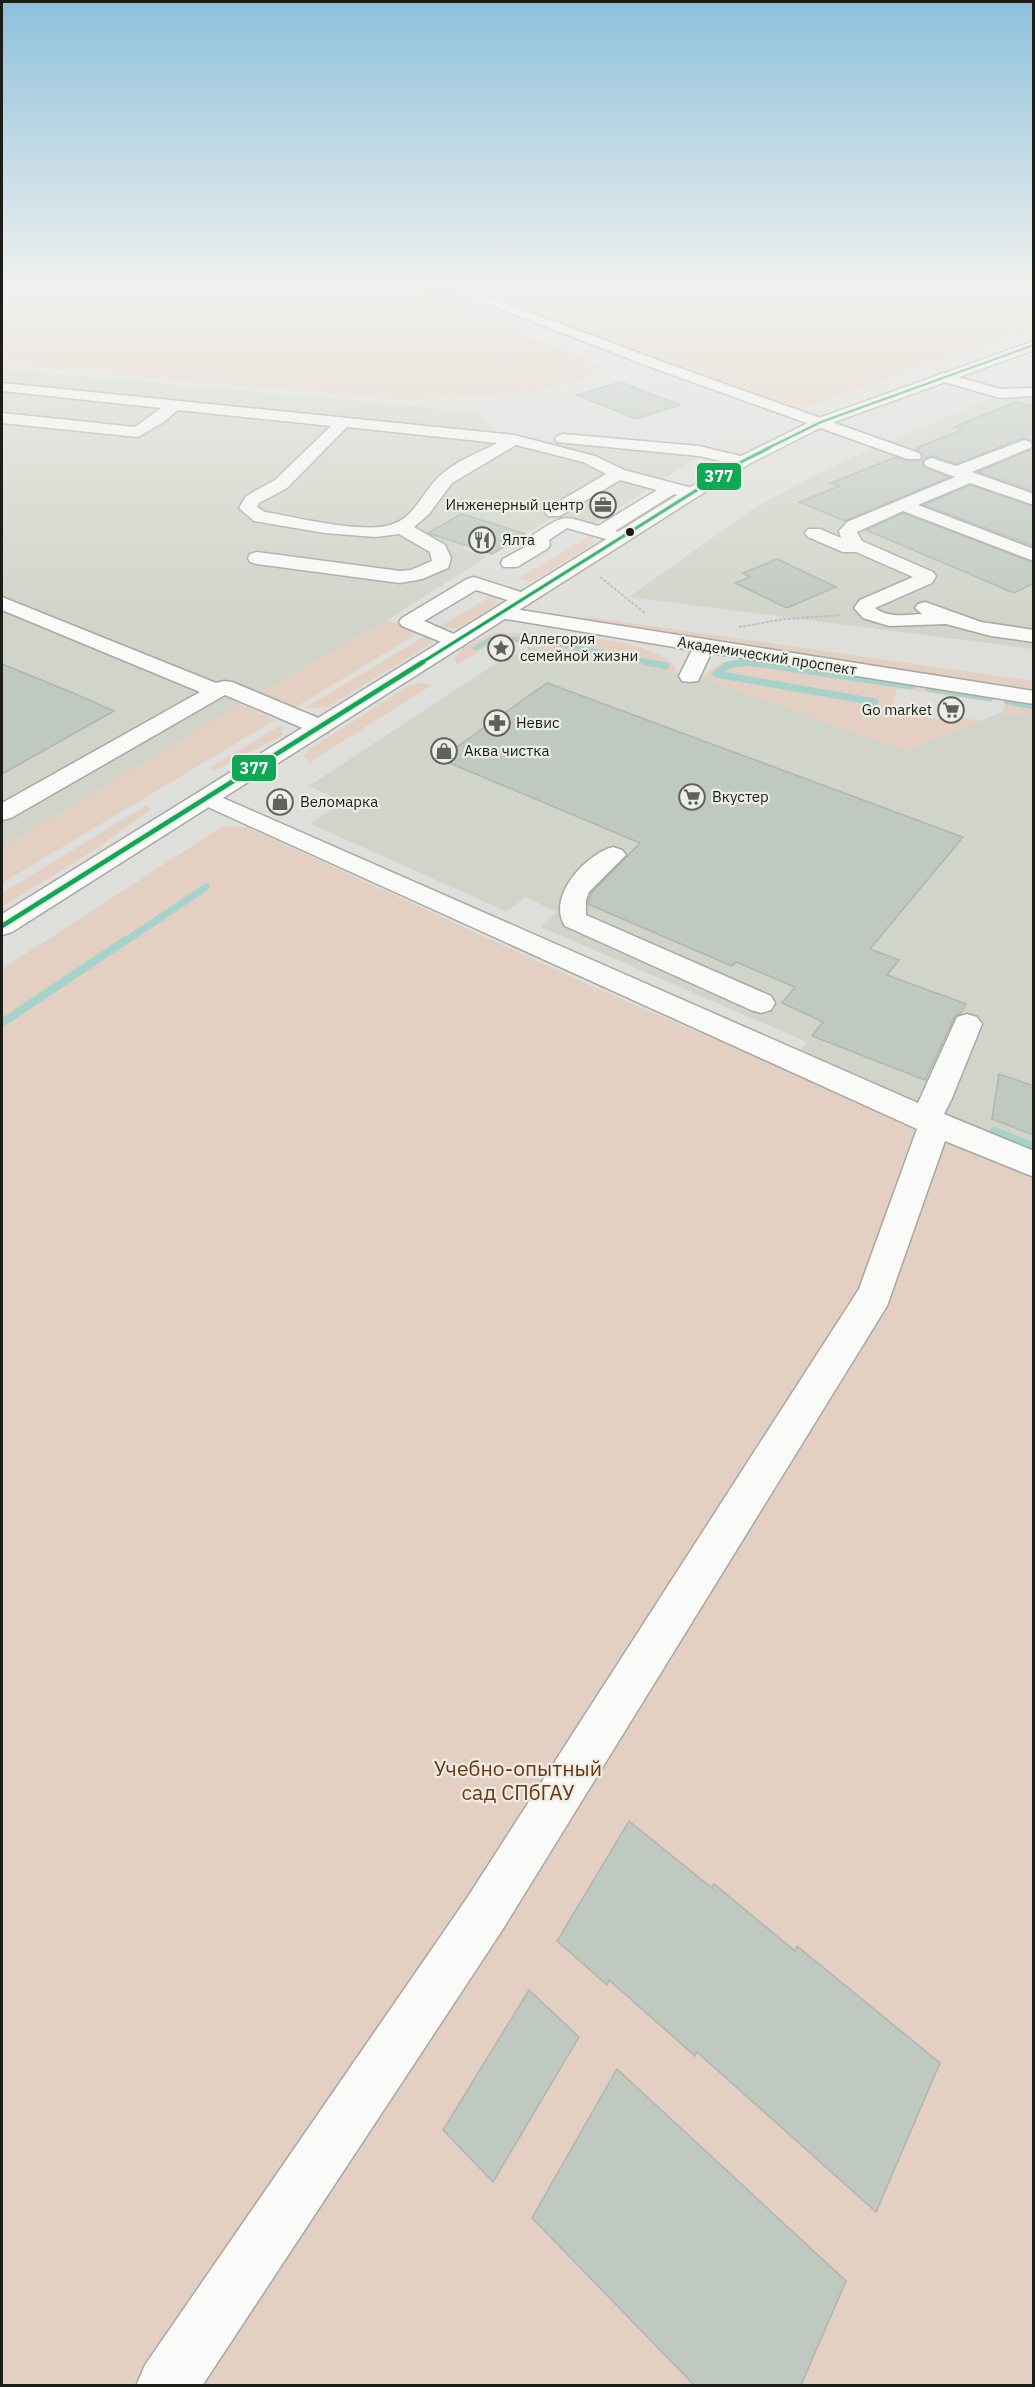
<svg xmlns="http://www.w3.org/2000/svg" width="1035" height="2387" viewBox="0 0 1035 2387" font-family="'IBM Plex Sans',sans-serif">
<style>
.built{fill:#d1d4c9}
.green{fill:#e4d0c3}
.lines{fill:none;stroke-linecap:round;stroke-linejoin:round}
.stream-far2{stroke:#a5d2cb;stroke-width:5}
.stream-far1{stroke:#a5d2cb;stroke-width:7}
.stream{stroke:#a5d2cb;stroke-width:8}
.building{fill:#c0c9c0;stroke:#b1b4b0;stroke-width:1.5}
.minor-casing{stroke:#a7a7a4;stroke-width:3}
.major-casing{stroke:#a7a7a4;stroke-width:3}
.path-far2{stroke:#bfbfbd;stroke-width:1.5;stroke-dasharray:2 1.5;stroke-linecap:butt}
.path-far1{stroke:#bfbfbd;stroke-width:2;stroke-dasharray:3 1.5;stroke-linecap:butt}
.path{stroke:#bfbfbd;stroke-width:3;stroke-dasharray:4.5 2;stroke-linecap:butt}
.minor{fill:#fafaf9;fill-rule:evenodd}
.major{fill:#fafaf9;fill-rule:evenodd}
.bus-1-far2-casing{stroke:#eceee5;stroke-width:4.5}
.bus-1-far1-casing{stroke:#eceee5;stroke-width:5}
.bus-1-casing{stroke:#eceee5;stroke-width:8}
.bus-1-far2{stroke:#10a855;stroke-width:2}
.bus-1-far1{stroke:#10a855;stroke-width:3}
.bus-1{stroke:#10a855;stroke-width:4.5}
.bus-dot{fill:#1c1d19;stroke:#eceee5;stroke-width:2}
.labels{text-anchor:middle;stroke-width:4.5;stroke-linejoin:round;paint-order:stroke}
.far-poi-label{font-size:15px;fill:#1c1d19;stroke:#eceee5;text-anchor:start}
.far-street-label{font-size:15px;fill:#1c1d19;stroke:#eceee5}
.near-park-label{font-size:21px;fill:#70340f;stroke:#eceee5}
.line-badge{stroke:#eceee5;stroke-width:2}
.badge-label{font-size:16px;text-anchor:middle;font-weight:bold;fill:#fff}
</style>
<rect width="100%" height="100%" fill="#dedfda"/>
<g class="built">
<polygon points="2,369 476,412 502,437 701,455 590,527 555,517 525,534 461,514 428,533 466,545 462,549 487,557 387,620 243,703 2,848"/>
<polygon points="1033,382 1033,649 629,597 757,506 821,472 882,444"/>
<polygon points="536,647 701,677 769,701 961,728 1003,712 1033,717 1033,1154 800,1051 807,1042 541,927 557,912 525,897 508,911 505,911 311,824 342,801 309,786 501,660"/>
</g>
<g class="green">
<polygon points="2,284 397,284 602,366 591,377 554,388 505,395 404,400 2,364"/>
<polygon points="449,284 1029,284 1033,285 1033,327 799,410"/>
<polygon points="591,535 594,543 531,582 519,578"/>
<polygon points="491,596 495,598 497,604 458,628 438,628"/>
<polygon points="588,617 1033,681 1033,693 586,622 584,620"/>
<polygon points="387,620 420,632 296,707 259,694"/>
<path d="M496,633C532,632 666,635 679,674L513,643L487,647L457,665L455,657C465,645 481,637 496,633Z"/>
<polygon points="427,635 432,643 328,707 305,708"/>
<polygon points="747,659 993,697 992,702 897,688 893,705 909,708 908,715 947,720 949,716 982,721 905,751 701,677 722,662"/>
<polygon points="419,683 432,685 310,762 304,757 310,749 408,686"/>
<polygon points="1005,699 1033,704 1033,717 1003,712"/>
<polygon points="241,704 275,720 2,883 2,848"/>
<polygon points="281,725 283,735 214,771 209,768"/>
<polygon points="145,806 151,809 99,847 2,907 2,893"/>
<polygon points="223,826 247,827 598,989 1033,1177 1033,2385 2,2386 2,969"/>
</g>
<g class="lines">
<g class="stream-far2">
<polyline points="476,648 492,639 539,640 653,663"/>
<polyline points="740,663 757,663"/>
</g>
<g class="stream-far1">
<polyline points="645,662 666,666"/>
<polyline points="716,674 728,665 748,662 911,686"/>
<polyline points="716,674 875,702"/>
<polyline points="929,688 990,698"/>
<polyline points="1007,701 1034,706"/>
<polyline points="124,942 206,887"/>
</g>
<g class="stream">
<polyline points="2,1023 126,940"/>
<polyline points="994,1131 1034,1147"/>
</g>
</g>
<g class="building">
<polygon points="620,382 680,405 636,419 577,395"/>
<polygon points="1016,402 1034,407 1034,443 1023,438 956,464 933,456 925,458 922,462 924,467 949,477 845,521 799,502 839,486 831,483 896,457 907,461 919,461 923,455 916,450 920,448 918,447 962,430 954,427"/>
<polygon points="1034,447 1034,491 978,472 1031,450"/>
<polygon points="970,485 1034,507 1034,546 924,505"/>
<polygon points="903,513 1034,563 1034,583 1014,593 866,530"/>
<polygon points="461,514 498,525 525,534 492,554 428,533"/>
<polygon points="777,559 836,587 787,608 735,583 750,577 743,573"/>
<polygon points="2,664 71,692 114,711 2,774"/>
<polygon points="547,683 963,837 870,949 899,960 887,975 966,1004 961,1013 955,1016 925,1080 812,1036 823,1022 782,1003 795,987 736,962 732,966 588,904 591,893 640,843 440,759"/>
<polygon points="999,1074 1034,1086 1034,1135 992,1119"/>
<polygon points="629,1821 712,1888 714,1884 795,1951 797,1946 940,2063 876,2212 697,2052 695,2056 609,1980 607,1985 557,1941"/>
<polygon points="529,1990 579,2037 493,2182 443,2130"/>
<polygon points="617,2069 846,2281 801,2385 694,2385 532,2218"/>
</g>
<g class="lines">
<g class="minor-casing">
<g id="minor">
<polygon points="436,284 454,284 663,362 919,453 921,456 919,459 907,459 653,368"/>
<polygon points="942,373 1001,389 1034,388 1034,396 1000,398 937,380 935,377"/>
<path d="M2,383L514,435L595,456L624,470L696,489L699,493L696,497L690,498L674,494L615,531L626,534L629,538L626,542L620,543L567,528L549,540L550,545L547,549L517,567H503L501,563L503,559L532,543L534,534C566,514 561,515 598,526L657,490L620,480L560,516H548L545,512L548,508L606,474L583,462L516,445L452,483L429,514L414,527L445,545L451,558L448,568L422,579L400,583L257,564L250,562L248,558L250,554L257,552L400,571L411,570L432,561L430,552L399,534L375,537L325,533L254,521L239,508L246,496L275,480L331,426L178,410L162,423L138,437L2,423V413L135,427L161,408L2,391ZM347,427L497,443C478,453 456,461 441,475C423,490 416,516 393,524C366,535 296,517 265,512L257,507L259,503L287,488Z"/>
<polygon points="563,434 699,446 749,458 751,461 743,466 699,456 557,442 555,439 557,436"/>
<path d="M1024,440L1030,442L1032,445L1030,448L972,472L1034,494V505L970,483L918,505L1034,549V561L903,511L857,532L862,541L933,572L936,576L932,583L875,608C888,618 906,615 922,614L915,608L918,604L925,602L981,622L1034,630V642L991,636L946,624L889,626L863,618L854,608L860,600L913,577L856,552H843L808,537L805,533L808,529H820L841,538L839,531L847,522L955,477L926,466L924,463L926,460L932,458L956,466Z"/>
<polygon points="474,577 530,595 533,599 530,603 523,605 476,590 424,621 463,638 466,642 463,646 456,648 402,626 399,622 402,618 467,579"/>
<polygon points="2,597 216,683 224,681 232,682 328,722 331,727 328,732 320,734 312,732 225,695 11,818 2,820 2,803 200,692 2,610"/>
<polygon points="501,607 1034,691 1034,704 711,653 698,681 690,682 682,681 679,676 692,650 494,617 491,613 494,609"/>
<polygon points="207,791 918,1103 957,1017 967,1014 977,1017 982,1024 952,1098 944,1114 1034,1151 1034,1177 945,1141 887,1306 501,1932 202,2386 136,2386 145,2365 467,1898 859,1289 917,1129 199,803 195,798 199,793"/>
<path d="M613,847L622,850L626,855L589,892L586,900V915L771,996L775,1003L771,1010L761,1013L751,1010L565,926C546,897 586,854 613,847Z"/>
</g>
</g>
<g class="major-casing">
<polygon id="major" points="1034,341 1034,350 826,425 749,464 12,932 2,935 2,914 737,458 816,419"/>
</g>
<polyline class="path-far2" points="2,285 8,284"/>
<g class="path-far1">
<polyline points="600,577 645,613"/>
<polyline points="739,627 785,619 842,615"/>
<polyline points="532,639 528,646 536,663"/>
</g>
<polyline class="path" points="535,662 536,664"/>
<use href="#minor" class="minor"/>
<use href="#major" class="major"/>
<g class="bus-1-far2-casing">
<polyline id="bus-1-far2" points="766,449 821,422 1034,345"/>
</g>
<g class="bus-1-far1-casing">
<polyline id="bus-1-far1" points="421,663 743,461 769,448"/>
</g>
<g class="bus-1-casing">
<polyline id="bus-1" points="2,926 423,662"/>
</g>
<use href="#bus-1-far2" class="bus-1-far2"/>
<use href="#bus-1-far1" class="bus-1-far1"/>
<use href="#bus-1" class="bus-1"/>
</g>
<linearGradient id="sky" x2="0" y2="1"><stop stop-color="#8dc0dc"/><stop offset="0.46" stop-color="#f0f1ee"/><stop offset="1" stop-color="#f0f1ee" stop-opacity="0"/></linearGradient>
<rect width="1035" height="618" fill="url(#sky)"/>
<defs>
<g id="office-ring" transform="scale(1.35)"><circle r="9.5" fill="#eceee5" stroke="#60615d" stroke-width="1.5"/><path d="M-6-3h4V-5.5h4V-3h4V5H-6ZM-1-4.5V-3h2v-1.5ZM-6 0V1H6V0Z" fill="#60615d"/></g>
<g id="restaurant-ring" transform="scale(1.35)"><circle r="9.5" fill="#eceee5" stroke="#60615d" stroke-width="1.5"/><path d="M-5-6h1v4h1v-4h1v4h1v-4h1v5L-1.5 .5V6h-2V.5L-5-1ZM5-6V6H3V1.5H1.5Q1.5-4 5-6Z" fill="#60615d"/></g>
<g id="sight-ring" transform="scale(1.35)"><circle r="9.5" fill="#eceee5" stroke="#60615d" stroke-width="1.5"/><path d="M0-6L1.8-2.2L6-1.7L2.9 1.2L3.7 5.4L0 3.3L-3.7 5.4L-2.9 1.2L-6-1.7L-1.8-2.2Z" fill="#60615d"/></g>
<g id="supermarket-ring" transform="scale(1.35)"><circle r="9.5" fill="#eceee5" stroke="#60615d" stroke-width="1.5"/><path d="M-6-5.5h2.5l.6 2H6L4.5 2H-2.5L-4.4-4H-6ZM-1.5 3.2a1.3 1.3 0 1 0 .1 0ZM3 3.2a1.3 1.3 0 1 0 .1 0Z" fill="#60615d"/></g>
<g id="pharmacy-ring" transform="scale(1.35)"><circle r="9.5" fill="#eceee5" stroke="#60615d" stroke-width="1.5"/><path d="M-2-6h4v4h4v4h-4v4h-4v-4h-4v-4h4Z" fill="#60615d"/></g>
<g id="shop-ring" transform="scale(1.35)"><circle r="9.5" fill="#eceee5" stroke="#60615d" stroke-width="1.5"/><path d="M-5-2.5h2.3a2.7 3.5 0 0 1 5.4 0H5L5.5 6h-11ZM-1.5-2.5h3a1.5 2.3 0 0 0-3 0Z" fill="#60615d"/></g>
</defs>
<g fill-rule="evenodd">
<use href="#office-ring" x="603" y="505"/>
<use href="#restaurant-ring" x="482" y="540"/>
<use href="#sight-ring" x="501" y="648"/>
<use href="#supermarket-ring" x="951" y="710"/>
<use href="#pharmacy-ring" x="497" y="723"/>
<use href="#shop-ring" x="444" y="751"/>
<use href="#supermarket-ring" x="692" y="797"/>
<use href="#shop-ring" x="280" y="802"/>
</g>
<circle class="bus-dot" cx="630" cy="532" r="5"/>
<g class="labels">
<g class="far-poi-label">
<text x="584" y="510" text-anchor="end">Инженерный центр</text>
<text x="502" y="545">Ялта</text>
<text x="520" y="644">Аллегория<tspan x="520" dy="17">семейной жизни</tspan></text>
<text x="932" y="715" text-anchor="end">Go market</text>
<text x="516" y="728">Невис</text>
<text x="464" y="756">Аква чистка</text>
<text x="712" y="802">Вкустер</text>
<text x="300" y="807">Веломарка</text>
</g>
<g class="far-street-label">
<text transform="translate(767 656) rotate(9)" y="5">Академический проспект</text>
</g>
<g class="near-park-label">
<text x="518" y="1776">Учебно-опытный<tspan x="518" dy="24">сад СПбГАУ</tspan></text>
</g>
</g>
<g class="line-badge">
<rect x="696" y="462" width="46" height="29" rx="6" fill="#10a855"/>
<rect x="231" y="754" width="46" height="28" rx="6" fill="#10a855"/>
</g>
<g class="badge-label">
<text x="719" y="482">377</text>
<text x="254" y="774">377</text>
</g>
<rect width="1035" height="2387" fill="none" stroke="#1c1d19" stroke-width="6"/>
</svg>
